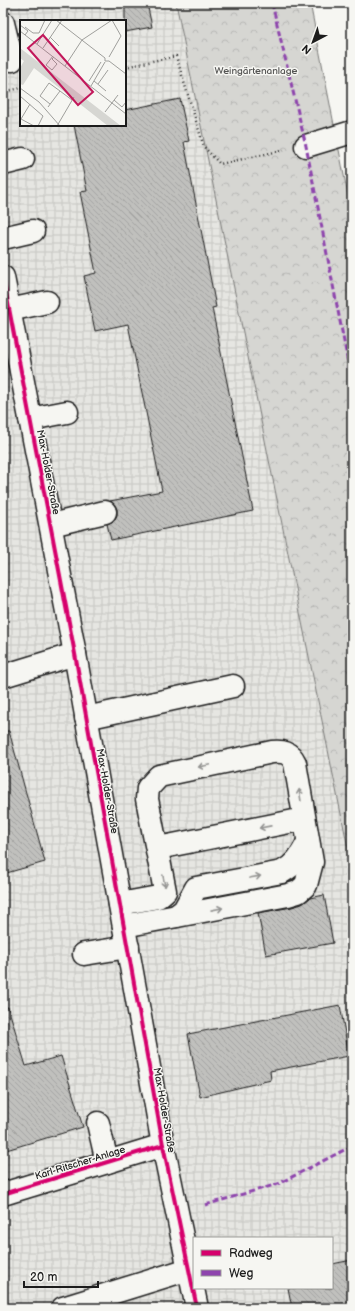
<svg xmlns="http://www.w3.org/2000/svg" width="355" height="1311" viewBox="0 0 355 1311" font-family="'Balsamiq Sans',sans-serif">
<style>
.industrial{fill:url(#industrial-grid);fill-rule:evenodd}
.park{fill:url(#park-crowns);stroke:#797977}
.building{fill:url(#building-back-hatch);stroke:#1c1c1c}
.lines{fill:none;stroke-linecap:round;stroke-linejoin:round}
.minor-casing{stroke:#1c1c1c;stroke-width:25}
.path{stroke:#1c1c1c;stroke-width:2.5;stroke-dasharray:1 3;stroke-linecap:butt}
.minor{stroke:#f6f6f2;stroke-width:22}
.quiet{stroke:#8e44ad;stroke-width:3;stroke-dasharray:6 3;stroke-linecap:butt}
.cycleway-casing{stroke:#f6f6f2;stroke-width:6}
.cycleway{stroke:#d6006c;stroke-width:4}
.oneway{stroke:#949492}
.labels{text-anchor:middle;stroke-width:3;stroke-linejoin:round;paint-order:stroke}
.park-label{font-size:10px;fill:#545453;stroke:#f6f6f2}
.street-label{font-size:10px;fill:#1c1c1c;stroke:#f6f6f2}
.inset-road{fill:none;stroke:#9f9f9c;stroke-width:1}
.view{fill:#c2185b;fill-opacity:0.15;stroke:#c2185b;stroke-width:2}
.inset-edge{fill:none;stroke:#1c1c1c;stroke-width:2}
</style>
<defs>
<pattern id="industrial-grid" width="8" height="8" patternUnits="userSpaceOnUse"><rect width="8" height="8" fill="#e6e6e2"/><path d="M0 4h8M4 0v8" fill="none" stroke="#c5c5c1"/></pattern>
<pattern id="park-crowns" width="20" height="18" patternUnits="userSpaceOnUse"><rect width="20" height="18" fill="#d6d6d2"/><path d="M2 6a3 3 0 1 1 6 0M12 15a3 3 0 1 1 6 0" fill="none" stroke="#b7b7b4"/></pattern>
<pattern id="building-back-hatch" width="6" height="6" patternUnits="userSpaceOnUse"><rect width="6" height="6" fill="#c0c0bd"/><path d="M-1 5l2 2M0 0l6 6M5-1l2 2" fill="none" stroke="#a4a4a2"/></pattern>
</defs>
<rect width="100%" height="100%" fill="#f6f6f2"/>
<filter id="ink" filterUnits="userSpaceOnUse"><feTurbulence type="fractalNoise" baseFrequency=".025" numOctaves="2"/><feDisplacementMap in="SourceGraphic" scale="8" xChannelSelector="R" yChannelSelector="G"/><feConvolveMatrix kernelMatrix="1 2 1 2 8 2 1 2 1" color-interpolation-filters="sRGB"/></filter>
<g filter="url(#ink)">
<path class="industrial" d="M3,3H176L352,868V1308H3ZM21,21H125V125H21ZM194,1238H332V1288H194Z"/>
<polygon class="park" points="176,3 310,3 352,216 352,868"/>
<g class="building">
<polygon points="125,3 147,3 152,27 125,32"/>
<polygon points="180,99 189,141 184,142 216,307 212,308 253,511 111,540 107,524 114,521 117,515 117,509 114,504 110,501 162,491 128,324 95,331 84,276 96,273 80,192 87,191 74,125 125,125 125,110"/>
<polygon points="3,731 9,731 45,862 3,874"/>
<polygon points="324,895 333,943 266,955 258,913 292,907 302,904 310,898"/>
<polygon points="340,1005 349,1056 270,1071 271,1080 200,1097 188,1034"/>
<polygon points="8,1007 26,1066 61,1056 83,1127 3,1151 3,1008"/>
<polygon points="352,1260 352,1308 292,1308 288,1288 332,1288 332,1264"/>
</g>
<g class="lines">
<g class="minor-casing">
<g id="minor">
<polyline points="3,23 12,60"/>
<polyline points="306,146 352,132"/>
<polyline points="3,164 23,159"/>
<polyline points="3,238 33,231"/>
<polyline points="3,277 75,654 163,1145 197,1308"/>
<polyline points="9,310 47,302"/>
<polyline points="30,419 67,412"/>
<polyline points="51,525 105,512"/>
<polyline points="3,676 75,654"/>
<polyline points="86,718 233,686"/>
<polyline points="158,848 304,819"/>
<path d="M120,904L158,897L165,891L147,799L148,788L159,776L272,752C283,751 290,752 295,763L312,862L306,885L298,892L288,895L124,926"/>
<path d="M176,916L184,910L196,888L282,872C295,865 301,856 308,842"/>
<polyline points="84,954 128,947"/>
<polyline points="98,1123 107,1162"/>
<polyline points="3,1194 163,1145"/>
<polyline points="63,1308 189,1269"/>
</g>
</g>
<g class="path">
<polyline points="125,67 176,56 204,147 220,164 284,150"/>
<polyline points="3,92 21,88"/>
<polyline points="283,1307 291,1305"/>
</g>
<use href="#minor" class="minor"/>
<g class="quiet">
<polyline points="272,3 306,146 352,383"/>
<polyline points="205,1205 278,1184 352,1146"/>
</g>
<g class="cycleway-casing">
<g id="cycleway">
<polyline points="3,277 75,654 163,1145 197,1308"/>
<polyline points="3,1194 163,1145"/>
</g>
</g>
<use href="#cycleway" class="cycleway"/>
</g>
<defs><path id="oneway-shaft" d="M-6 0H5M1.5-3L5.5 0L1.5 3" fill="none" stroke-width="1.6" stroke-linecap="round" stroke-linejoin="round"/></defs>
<g class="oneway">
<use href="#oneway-shaft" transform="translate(204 766) rotate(168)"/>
<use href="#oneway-shaft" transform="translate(300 795) rotate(-99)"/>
<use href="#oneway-shaft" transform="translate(265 827) rotate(169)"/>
<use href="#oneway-shaft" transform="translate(255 877) rotate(-10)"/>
<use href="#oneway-shaft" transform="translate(164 881) rotate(79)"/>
<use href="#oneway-shaft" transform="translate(217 909) rotate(-11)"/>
</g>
</g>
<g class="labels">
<g class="park-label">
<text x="256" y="74">Weingärtenanlage</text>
</g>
<g class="street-label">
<text transform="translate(49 472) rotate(79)" y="4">Max-Holder-Straße</text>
<text transform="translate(108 791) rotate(80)" y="4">Max-Holder-Straße</text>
<text transform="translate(165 1110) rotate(80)" y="4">Max-Holder-Straße</text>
<text transform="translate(80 1162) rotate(-17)" y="4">Karl-Ritscher-Anlage</text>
</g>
</g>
<g transform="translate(20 20)">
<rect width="106" height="106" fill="#f6f6f2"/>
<path d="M0,28L101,106H88L14,48L3,65L0,64V48L4,41L0,38Z" fill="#d6d6d2"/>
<path class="inset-road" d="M36,0L85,38V41H89L106,54M0,5L8,11L5,15M5,7L13,13H19L25,0M0,11L106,94M30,17L39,26M17,24L32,0M23,28L42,0M33,36L26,45L32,50L37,44L32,39L34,37M89,37L101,16L92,0M45,46L62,20L92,0M69,61L81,42M74,61L86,71M78,64L88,50M71,66L85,42M0,68L19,82L40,106M0,76L23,96L18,106M94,80L102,87L106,82M30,84L20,76L29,63L40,71M28,87L40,71L52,80M85,92L98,75M1,99L10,84M1,99L14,106M37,106L54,77"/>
<path class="view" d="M23,15L73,72L58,85L8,28Z"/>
<rect width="106" height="106" class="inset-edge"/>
</g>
<rect width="355" height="1311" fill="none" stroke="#f6f6f2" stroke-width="16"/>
<rect x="8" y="8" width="339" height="1295" fill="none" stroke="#1c1c1c" stroke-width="1.5" filter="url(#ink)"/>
<rect x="193" y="1237" width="140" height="52" fill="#f6f6f2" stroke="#9f9f9c"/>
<rect x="201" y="1250" width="20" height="6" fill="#d6006c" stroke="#9f9f9c"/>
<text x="229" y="1257" font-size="12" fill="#1c1c1c">Radweg</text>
<rect x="201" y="1270" width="20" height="6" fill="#8e44ad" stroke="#9f9f9c"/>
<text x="229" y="1277" font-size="12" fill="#1c1c1c">Weg</text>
<g transform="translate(313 42) rotate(221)" stroke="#f6f6f2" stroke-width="3" paint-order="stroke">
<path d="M0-3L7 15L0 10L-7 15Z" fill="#1c1c1c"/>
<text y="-6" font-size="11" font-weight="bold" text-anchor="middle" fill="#1c1c1c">N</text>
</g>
<path d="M24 1281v6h74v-6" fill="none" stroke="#1c1c1c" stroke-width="2"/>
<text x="30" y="1281" font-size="12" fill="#1c1c1c" stroke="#f6f6f2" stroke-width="3" paint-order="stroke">20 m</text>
</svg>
